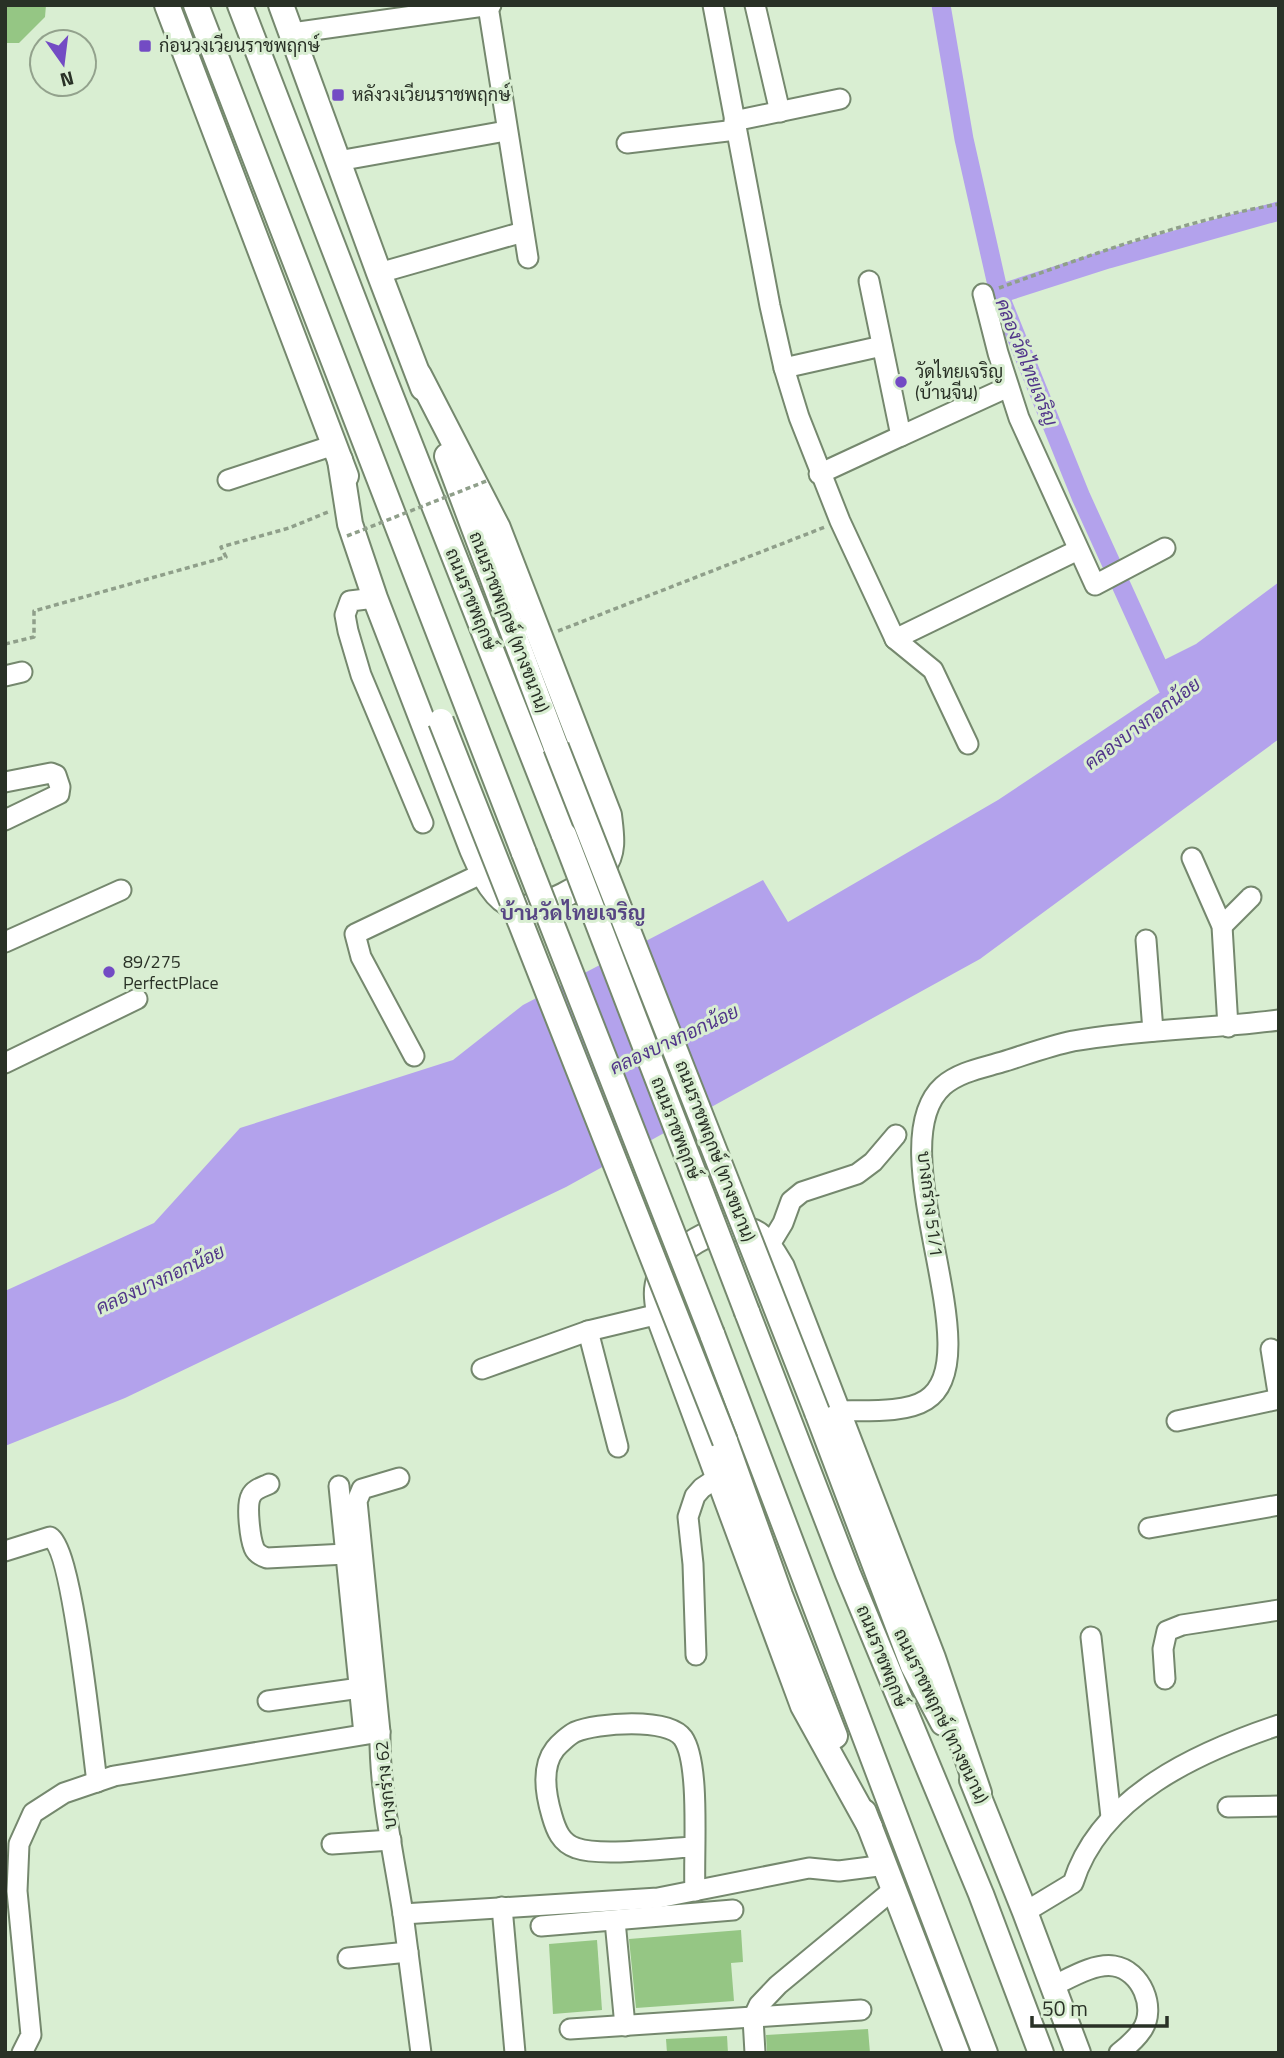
<svg xmlns="http://www.w3.org/2000/svg" width="1284" height="2058" viewBox="0 0 1284 2058" font-family="'Titillium Web',Sarabun,sans-serif">
<style>
.water{fill:#b3a2ec}
.lines{fill:none;stroke-linecap:round;stroke-linejoin:round}
.canal{stroke:#b3a2ec;stroke-width:19}
.building{fill:#95c684}
.minor-casing{stroke:#75886e;stroke-width:23}
.major-casing{stroke:#75886e;stroke-width:28}
.path{stroke:#8f9f8a;stroke-width:3.5;stroke-dasharray:5 3.5;stroke-linecap:butt}
.minor{stroke:#fff;stroke-width:19}
.major{stroke:#fff;stroke-width:24}
.major-bridge-casing{stroke:#75886e;stroke-width:28;stroke-linecap:butt}
.path-bridge{stroke:#8f9f8a;stroke-width:3.5;stroke-dasharray:5 3.5;stroke-linecap:butt}
.major-bridge{stroke:#fff;stroke-width:24}
.poi-dot{fill:#734bc4;stroke:#d9eed2;stroke-width:2.5}
.labels{text-anchor:middle;stroke-width:6;stroke-linejoin:round;paint-order:stroke}
.poi-label{font-size:18px;fill:#293126;stroke:#d9eed2;text-anchor:start}
.street-label{font-size:18px;fill:#293126;stroke:#d9eed2}
.water-label{font-size:19px;font-style:italic;fill:#51358a;stroke:#d9eed2}
.quarter-label{font-size:21px;font-weight:bold;fill:#574684;stroke:#d9eed2}
</style>
<rect width="100%" height="100%" fill="#d9eed2"/>
<polygon class="water" points="1279,582 1279,739 980,959 566,1187 125,1398 5,1446 5,1291 154,1223 240,1128 453,1060 523,1005 763,880 788,922 998,800 1162,691 1152,666 1196,644"/>
<g class="lines">
<g class="canal">
<polyline points="941,5 964,139 999,294 1081,497 1168,688"/>
<polyline points="999,294 1108,259 1279,211"/>
</g>
</g>
<g class="building">
<polygon points="5,5 46,5 45,17 19,43 5,43"/>
<polygon points="741,1930 743,1962 731,1963 734,2001 636,2008 629,1939"/>
<polygon points="597,1940 602,2010 553,2014 549,1944"/>
<polygon points="868,2029 870,2053 767,2053 766,2035"/>
<polygon points="727,2036 728,2053 667,2053 666,2039"/>
</g>
<g class="lines">
<g class="minor-casing">
<g id="minor">
<polyline points="713,5 770,306 784,368 799,417 840,521 895,639 933,670 968,744"/>
<polyline points="755,5 780,112"/>
<polyline points="488,6 528,258"/>
<polyline points="292,33 491,5"/>
<polyline points="734,121 840,99"/>
<polyline points="627,143 736,130"/>
<polyline points="338,161 506,131"/>
<polyline points="379,273 523,232"/>
<polyline points="983,294 998,353 1019,418 1095,585 1165,548"/>
<polyline points="784,368 882,346"/>
<polyline points="901,436 1008,387"/>
<polyline points="819,474 901,436 869,281"/>
<polyline points="228,480 334,445"/>
<polyline points="375,598 350,601 345,615 348,631 361,675 423,823"/>
<polyline points="895,639 1078,550"/>
<polyline points="5,676 22,672"/>
<polyline points="5,782 51,773 56,775 60,787 59,794 5,820"/>
<polyline points="1192,858 1222,926 1228,1027"/>
<polyline points="1222,926 1251,897"/>
<polyline points="1146,940 1153,1031"/>
<polyline points="5,942 121,890"/>
<polyline points="414,1056 361,957 355,934 483,873"/>
<polyline points="5,1063 137,999"/>
<polyline points="769,1246 783,1223 791,1201 802,1192 857,1174 873,1162 896,1135"/>
<polyline points="588,1331 618,1447"/>
<polyline points="1271,1349 1279,1399"/>
<polyline points="482,1369 588,1331 659,1314"/>
<path d="M837,1411C863,1410 904,1414 926,1400C994,1358 876,1146 943,1086C959,1072 982,1068 1002,1062C1025,1055 1049,1046 1073,1041C1141,1029 1210,1029 1279,1020"/>
<polyline points="1177,1421 1279,1399"/>
<path d="M269,1484C263,1487 254,1489 251,1496C246,1505 250,1538 254,1548C256,1553 261,1556 267,1558L346,1554"/>
<polyline points="339,1486 364,1734"/>
<polyline points="1149,1528 1279,1505"/>
<path d="M5,1551L50,1537C73,1550 92,1746 97,1782"/>
<polyline points="1091,1637 1111,1817"/>
<polyline points="696,1655 693,1564 688,1517 695,1496 702,1488 717,1478"/>
<polyline points="1165,1679 1163,1649 1167,1631 1182,1625 1279,1610"/>
<polyline points="268,1701 360,1688"/>
<polyline points="380,1732 357,1501 362,1489 399,1478"/>
<polyline points="1228,1807 1279,1806"/>
<polyline points="332,1844 391,1840"/>
<path d="M693,1847C664,1848 601,1857 576,1848C561,1843 556,1830 552,1816C546,1796 541,1767 555,1749C559,1744 569,1735 575,1732C597,1723 668,1717 683,1738C701,1764 693,1856 695,1891"/>
<polyline points="502,1907 515,2053"/>
<path d="M1025,1912L1073,1883C1100,1796 1198,1752 1279,1725"/>
<polyline points="403,1914 421,2053"/>
<polyline points="615,1921 625,2026"/>
<polyline points="541,1926 733,1910"/>
<polyline points="348,1958 408,1952"/>
<path d="M1053,1986C1070,1978 1094,1963 1114,1966C1141,1970 1157,2008 1142,2030C1136,2039 1128,2046 1119,2053"/>
<polyline points="570,2029 861,2010"/>
<path d="M22,2053L31,2035L17,1891L19,1844L33,1813L64,1793L114,1776L380,1732C379,1791 394,1856 403,1914L658,1898L809,1868L839,1871L886,1865"/>
<polyline points="755,2053 753,2018 759,2005 778,1985 894,1889"/>
</g>
</g>
<g class="major-casing">
<g id="major">
<polyline points="167,5 346,476"/>
<polyline points="196,5 524,853"/>
<polyline points="240,5 385,381 564,835"/>
<polyline points="281,5 379,273 423,388"/>
<polyline points="447,456 556,747"/>
<path d="M340,460L350,524L375,598L472,849C481,869 493,901 517,907C538,913 591,884 603,867C615,852 611,833 609,815L498,528L419,375"/>
<polyline points="747,1312 848,1574 981,1894 1041,2053"/>
<polyline points="712,1334 985,2053"/>
<polyline points="817,1412 913,1666 943,1723"/>
<polyline points="725,1441 780,1595 835,1736"/>
<polyline points="972,1780 1025,1912 1078,2053"/>
<polyline points="864,1812 957,2053"/>
<path d="M870,1827L803,1706L660,1320C658,1305 654,1291 660,1277C673,1248 730,1212 760,1236C769,1244 776,1257 782,1267L933,1658L979,1793"/>
</g>
</g>
<g class="path">
<path d="M999,288C1090,255 1183,221 1279,204"/>
<polyline points="558,631 825,527"/>
<polyline points="5,644 34,637 34,611 226,557 221,547 289,528 328,512"/>
</g>
<use href="#minor" class="minor"/>
<use href="#major" class="major"/>
<g class="major-bridge-casing">
<g id="major-bridge">
<polyline points="441,721 725,1441"/>
<polyline points="556,747 817,1412"/>
<polyline points="564,835 747,1312"/>
<polyline points="524,853 712,1334"/>
</g>
</g>
<polyline class="path-bridge" points="347,536 489,480"/>
<use href="#major-bridge" class="major-bridge"/>
</g>
<g class="poi-dot">
<rect x="138" y="39" width="14" height="14" rx="3.5"/>
<rect x="331" y="88" width="14" height="14" rx="3.5"/>
<circle cx="901" cy="382" r="7"/>
<circle cx="109" cy="972" r="7"/>
</g>
<g class="labels">
<g class="poi-label">
<text x="159" y="52">ก่อนวงเวียนราชพฤกษ์</text>
<text x="352" y="101">หลังวงเวียนราชพฤกษ์</text>
<text x="915" y="378">วัดไทยเจริญ<tspan x="915" dy="21">(บ้านจีน)</tspan></text>
<text x="123" y="968">89/275<tspan x="123" dy="21">PerfectPlace</tspan></text>
</g>
<g class="street-label">
<text transform="translate(471 599) rotate(68)" y="6">ถนนราชพฤกษ์</text>
<text transform="translate(509 622) rotate(69)" y="6">ถนนราชพฤกษ์ (ทางขนาน)</text>
<text transform="translate(676 1128) rotate(69)" y="6">ถนนราชพฤกษ์</text>
<text transform="translate(715 1151) rotate(69)" y="6">ถนนราชพฤกษ์ (ทางขนาน)</text>
<text transform="translate(930 1204) rotate(83)" y="6">บางกร่าง 51/1</text>
<text transform="translate(882 1656) rotate(68)" y="6">ถนนราชพฤกษ์</text>
<text transform="translate(941 1716) rotate(64)" y="6">ถนนราชพฤกษ์ (ทางขนาน)</text>
<text transform="translate(386 1785) rotate(-96)" y="6">บางกร่าง 62</text>
</g>
<g class="water-label">
<text transform="translate(1027 362) rotate(68)" y="7">คลองวัดไทยเจริญ</text>
<text transform="translate(1142 723) rotate(-37)" y="7">คลองบางกอกน้อย</text>
<text transform="translate(674 1039) rotate(-25)" y="7">คลองบางกอกน้อย</text>
<text transform="translate(160 1279) rotate(-25)" y="7">คลองบางกอกน้อย</text>
</g>
<g class="quarter-label">
<text x="573" y="920">บ้านวัดไทยเจริญ</text>
</g>
</g>
<rect width="1284" height="2058" fill="none" stroke="#293126" stroke-width="14"/>
<g transform="translate(63 63) rotate(166)"><circle r="33" fill="#d9eed2" stroke="#93a28d" stroke-width="2"/>
<path d="M0-5L12 26L0 18L-12 26Z" fill="#734bc4"/>
<text y="-10" font-size="19" font-weight="bold" text-anchor="middle" fill="#293126">N</text>
</g>
<path d="M1032 2016v10h135v-10" fill="none" stroke="#293126" stroke-width="3.5"/>
<text x="1042" y="2016" font-size="21" fill="#293126" stroke="#d9eed2" stroke-width="5" paint-order="stroke">50 m</text>
</svg>
